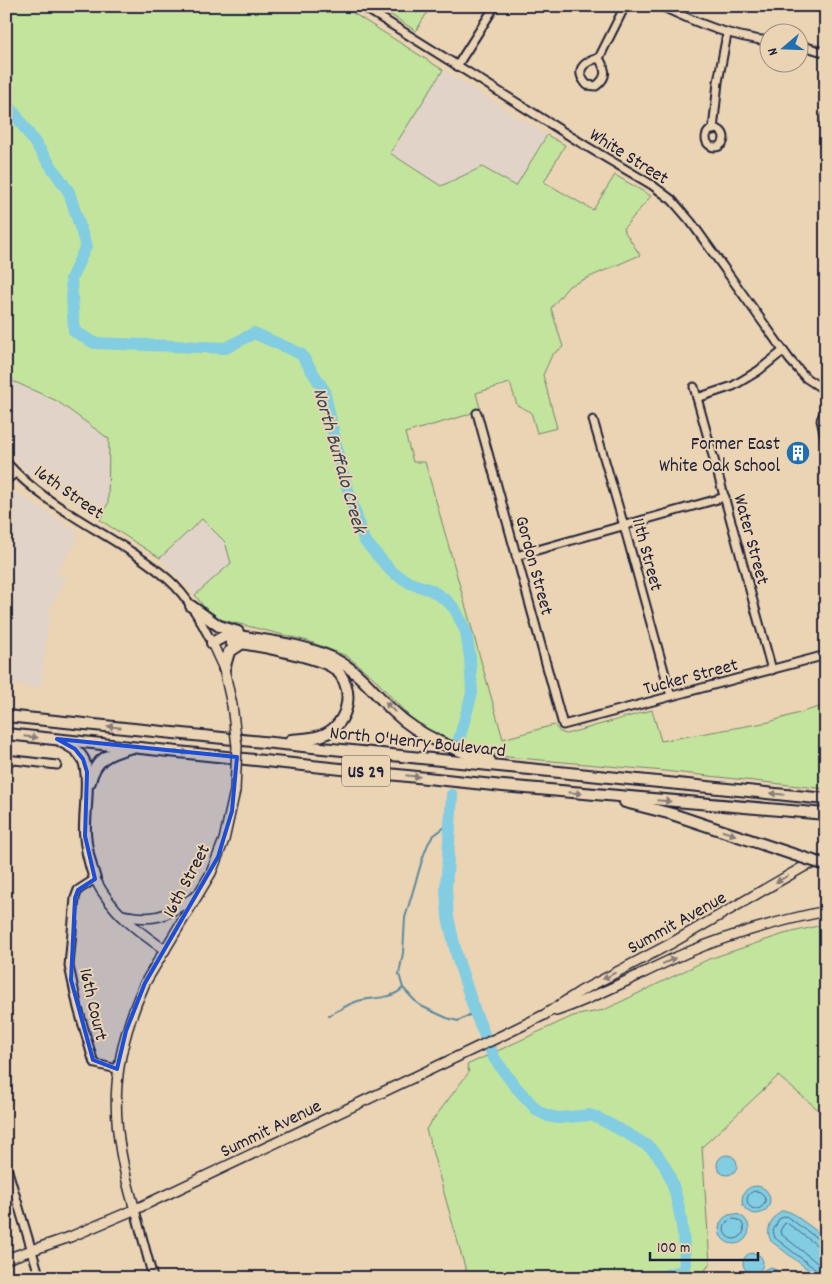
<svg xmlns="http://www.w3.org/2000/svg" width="832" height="1284" viewBox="0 0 832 1284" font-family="Dekko,sans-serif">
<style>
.built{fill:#e2d3c8}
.green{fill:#c3e49c;stroke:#72836c}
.water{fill:#82cde2;stroke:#5c899f}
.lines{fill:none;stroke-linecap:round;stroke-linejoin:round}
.shore{stroke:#48667e;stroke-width:1}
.stream{stroke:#5c899f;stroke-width:2}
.river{stroke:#82cde2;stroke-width:12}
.minor-casing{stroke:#22223b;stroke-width:11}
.major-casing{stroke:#22223b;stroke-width:12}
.highway-casing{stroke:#22223b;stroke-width:14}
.minor{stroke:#ead4b3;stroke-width:7}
.major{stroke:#ead4b3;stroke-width:9}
.highway{stroke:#ead4b3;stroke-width:10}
.major-bridge-casing{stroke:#22223b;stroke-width:12;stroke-linecap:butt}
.highway-bridge-casing{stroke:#22223b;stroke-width:14;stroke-linecap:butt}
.major-bridge{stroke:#ead4b3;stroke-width:9}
.highway-bridge{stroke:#ead4b3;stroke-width:10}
.oneway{fill:#867b77}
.marked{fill:#1d4ed8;fill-opacity:0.2;stroke:#1d4ed8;stroke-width:4;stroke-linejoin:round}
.labels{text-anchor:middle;stroke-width:4;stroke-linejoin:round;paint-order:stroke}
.shield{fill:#ead4b3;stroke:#5e575f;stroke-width:1}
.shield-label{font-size:18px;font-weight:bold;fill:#22223b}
.street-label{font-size:19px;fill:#22223b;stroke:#ead4b3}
.poi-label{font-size:19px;fill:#22223b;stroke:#ead4b3;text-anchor:end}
.water-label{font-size:20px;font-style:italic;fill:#35445c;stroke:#ead4b3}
</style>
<rect width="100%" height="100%" fill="#ead4b3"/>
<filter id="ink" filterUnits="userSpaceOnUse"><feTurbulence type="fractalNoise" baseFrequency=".02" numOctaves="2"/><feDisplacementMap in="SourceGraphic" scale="10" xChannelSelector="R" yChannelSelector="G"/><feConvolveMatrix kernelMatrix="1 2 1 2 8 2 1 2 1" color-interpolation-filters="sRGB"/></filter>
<g filter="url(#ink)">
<g class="built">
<polygon points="443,70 547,135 516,186 482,167 442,186 390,153"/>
<polygon points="6,378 57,401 109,439 108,503 100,520 43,484 24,469 8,449 6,445"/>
<polygon points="10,493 19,493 78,533 76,542 56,574 67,579 50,607 41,688 6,684 6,495"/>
<polygon points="202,519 225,542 231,563 195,595 160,558"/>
</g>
<g class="green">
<polygon points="6,6 342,6 443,70 390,153 441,186 482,167 516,186 547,135 565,145 544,182 593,210 615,175 651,196 623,229 640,255 569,286 551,308 563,347 552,355 543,375 557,428 537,433 531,412 517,405 510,383 476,393 480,408 467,415 405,433 413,462 425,462 503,739 554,725 560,732 566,734 652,710 661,741 769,722 826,705 826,789 664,771 507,757 472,750 441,738 414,722 373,677 347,656 308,641 219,619 207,611 195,595 231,563 225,542 202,519 160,558 100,520 108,503 109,439 57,401 6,378"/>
<polygon points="377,6 431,6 416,31"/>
<polygon points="826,924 826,1116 778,1076 702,1147 710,1263 700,1278 468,1278 426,1129 469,1072 467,1065 573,1016 604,1010 709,959 784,934"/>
</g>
<g class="water">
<circle cx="727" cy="1165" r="10"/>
<circle cx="756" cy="1200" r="14"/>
<path d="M781,1211H787L792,1213L826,1238V1278H819L771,1241C765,1230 771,1219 781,1211Z"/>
<circle cx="734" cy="1229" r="15"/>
<circle cx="753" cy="1263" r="10"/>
<polygon points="770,1267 778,1271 779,1278 760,1278 762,1271"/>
</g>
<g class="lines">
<g class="shore">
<circle cx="756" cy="1200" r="9"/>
<circle cx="734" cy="1229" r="10"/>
<polyline points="826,1248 818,1246 787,1223 784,1224 780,1231 781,1234 826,1270"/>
<polyline points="821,1278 819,1272 775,1238 773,1231 779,1219 786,1216 821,1241 826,1241"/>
</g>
<g class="stream">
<polyline points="450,823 433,836 428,844 423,857 405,918 403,953 399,974 403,988 417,1003 423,1007 447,1018 458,1021 475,1012"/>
<path d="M329,1015C338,1011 348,1004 358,1001C373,997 391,1000 403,988"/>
</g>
<g class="river">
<polyline points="6,101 69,192 86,246 71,279 74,331 94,343 226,348 254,333 301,354 324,390 342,471 364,540 392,572 410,583 431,590 446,600 455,609 466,632 470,658 472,693 458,743"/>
<path d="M452,795L446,889L448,917L457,957L475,1012L494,1058L514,1085L538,1111L548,1116L558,1118L590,1115L598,1118C615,1127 633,1136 649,1147C678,1168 685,1236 685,1270L656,1278"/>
</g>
<g class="minor-casing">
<g id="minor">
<polyline points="362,6 586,146 652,185 672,200 691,222 790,360 806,378 826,391"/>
<path d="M661,6C697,23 730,37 770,41"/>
<polyline points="800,45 826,53"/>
<path d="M599,58C606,70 608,77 596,86L587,85C574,70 583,62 599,58Z"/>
<polyline points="599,58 625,6"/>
<polyline points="457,66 495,6"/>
<polyline points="826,116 824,142 826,153"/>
<circle cx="715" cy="138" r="9"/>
<polyline points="713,130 718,82 727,34"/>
<polyline points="694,387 772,670"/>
<polyline points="697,398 733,386 758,371 783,351"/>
<polyline points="826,408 821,420 826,442"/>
<polyline points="477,413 563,725 826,655"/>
<polyline points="593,420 624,526 671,696"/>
<path d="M6,462C51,513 119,536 169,580C188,597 201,621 212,643"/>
<polyline points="6,480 16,473"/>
<polyline points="516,556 725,497"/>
<polyline points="6,759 57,765"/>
<polyline points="95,879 78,890 75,898 69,966 78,1008 93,1060 96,1064 117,1069"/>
<polyline points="6,1164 40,1278"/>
<polyline points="135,1210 153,1278"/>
</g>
</g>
<g class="major-casing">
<g id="major">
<polyline points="212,643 224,669 232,705"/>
<path d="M95,879C112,912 135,929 165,950"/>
<path d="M121,915C159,922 165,916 196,896"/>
<path d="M556,1011C601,996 642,972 686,953C731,934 778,921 826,911"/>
<path d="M135,1210C109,1125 108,1065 145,983L211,873L224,840L235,791"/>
<polyline points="6,1259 70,1237 136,1209 501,1036 544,1015 581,991 670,944 805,866 826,860"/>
</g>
</g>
<g class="highway-casing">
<g id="highway">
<polyline points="191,606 219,626 238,632"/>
<path d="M231,642C252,644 320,657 335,669C356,687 349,723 325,734C315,739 303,739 291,740"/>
<path d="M212,643L223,637L232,635C267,641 305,644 336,660C360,672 374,693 393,711C420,737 455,750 490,761"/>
<polyline points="224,669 229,652 241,644"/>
<polyline points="6,716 826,799"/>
<polyline points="6,734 503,786 826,814"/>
<path d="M62,742C70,746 78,750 83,759C91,775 84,814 85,833C86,849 90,864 95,879"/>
<path d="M90,782C95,759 108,754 129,748"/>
<polyline points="625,802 672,814 795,855"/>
</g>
</g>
<use href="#minor" class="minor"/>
<use href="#major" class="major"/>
<use href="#highway" class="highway"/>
<g class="major-bridge-casing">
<polyline id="major-bridge" points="232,705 237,746 235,791"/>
</g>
<g class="highway-bridge-casing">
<polyline id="highway-bridge" points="795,855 826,865"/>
</g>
<use href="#major-bridge" class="major-bridge"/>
<use href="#highway-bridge" class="highway-bridge"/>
</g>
<defs><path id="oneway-solid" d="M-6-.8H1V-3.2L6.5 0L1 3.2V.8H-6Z" transform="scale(1.25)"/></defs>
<g class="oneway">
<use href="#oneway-solid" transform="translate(390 707) rotate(-134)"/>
<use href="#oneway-solid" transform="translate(114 727) rotate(-174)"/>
<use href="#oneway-solid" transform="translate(31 737) rotate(6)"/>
<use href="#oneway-solid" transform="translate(182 752) rotate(6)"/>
<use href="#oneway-solid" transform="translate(413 776) rotate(6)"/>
<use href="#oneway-solid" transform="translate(575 793) rotate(5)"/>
<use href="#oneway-solid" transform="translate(777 794) rotate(-174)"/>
<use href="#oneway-solid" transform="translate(664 801) rotate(5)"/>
<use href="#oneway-solid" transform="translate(729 833) rotate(18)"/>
<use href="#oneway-solid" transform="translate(782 879) rotate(150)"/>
<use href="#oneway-solid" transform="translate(669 961) rotate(-25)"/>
<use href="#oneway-solid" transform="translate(609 976) rotate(152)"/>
</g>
</g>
<path class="marked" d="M57,739L237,757L232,811L218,857L145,983L126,1031L117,1069L93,1060L71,980L75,898L78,890L95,879L85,836L87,772L83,759L75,749Z"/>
<defs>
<g id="building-disc" transform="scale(1.25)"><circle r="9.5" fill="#1f6fb2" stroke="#ead4b3"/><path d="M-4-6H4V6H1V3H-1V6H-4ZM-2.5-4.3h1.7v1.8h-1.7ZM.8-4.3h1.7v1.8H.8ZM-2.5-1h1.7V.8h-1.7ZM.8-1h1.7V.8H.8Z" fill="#fff"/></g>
</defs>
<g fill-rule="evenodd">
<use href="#building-disc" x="798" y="453"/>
</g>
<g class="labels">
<rect class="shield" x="342" y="755.5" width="48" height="31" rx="4"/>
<g class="shield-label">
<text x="366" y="777">US 29</text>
</g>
<g class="street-label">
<text transform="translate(630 155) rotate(32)" y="7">White Street</text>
<text transform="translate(70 491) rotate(35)" y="7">16th Street</text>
<text transform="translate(753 539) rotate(75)" y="7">Water Street</text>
<text transform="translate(649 554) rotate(75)" y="7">11th Street</text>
<text transform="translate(536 565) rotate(75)" y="7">Gordon Street</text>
<text transform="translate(690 675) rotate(-15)" y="7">Tucker Street</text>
<text transform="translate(418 740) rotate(6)" y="7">North O'Henry Boulevard</text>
<text transform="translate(185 880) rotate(-62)" y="7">16th Street</text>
<text transform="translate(676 921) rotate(-29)" y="7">Summit Avenue</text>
<text transform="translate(95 1004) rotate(77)" y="7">16th Court</text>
<text transform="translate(270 1127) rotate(-26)" y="7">Summit Avenue</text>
</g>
<g class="poi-label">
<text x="780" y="449">Former East<tspan x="780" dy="22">White Oak School</tspan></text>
</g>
<g class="water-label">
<text transform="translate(341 460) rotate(74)" y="7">North Buffalo Creek</text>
</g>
</g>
<rect width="832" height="1284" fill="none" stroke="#ead4b3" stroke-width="25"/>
<rect x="12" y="12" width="807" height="1259" fill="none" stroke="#22223b" stroke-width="2" filter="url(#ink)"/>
<g transform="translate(784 48) rotate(251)"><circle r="24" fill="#ead4b3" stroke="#9a8d83"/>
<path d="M0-4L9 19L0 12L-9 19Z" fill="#1f6fb2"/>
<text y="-8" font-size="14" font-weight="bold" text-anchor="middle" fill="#22223b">N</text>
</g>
<path d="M650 1252v8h108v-8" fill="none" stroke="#22223b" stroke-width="2.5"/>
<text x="657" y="1252" font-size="15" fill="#22223b" stroke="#ead4b3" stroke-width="4" paint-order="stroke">100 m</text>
</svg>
